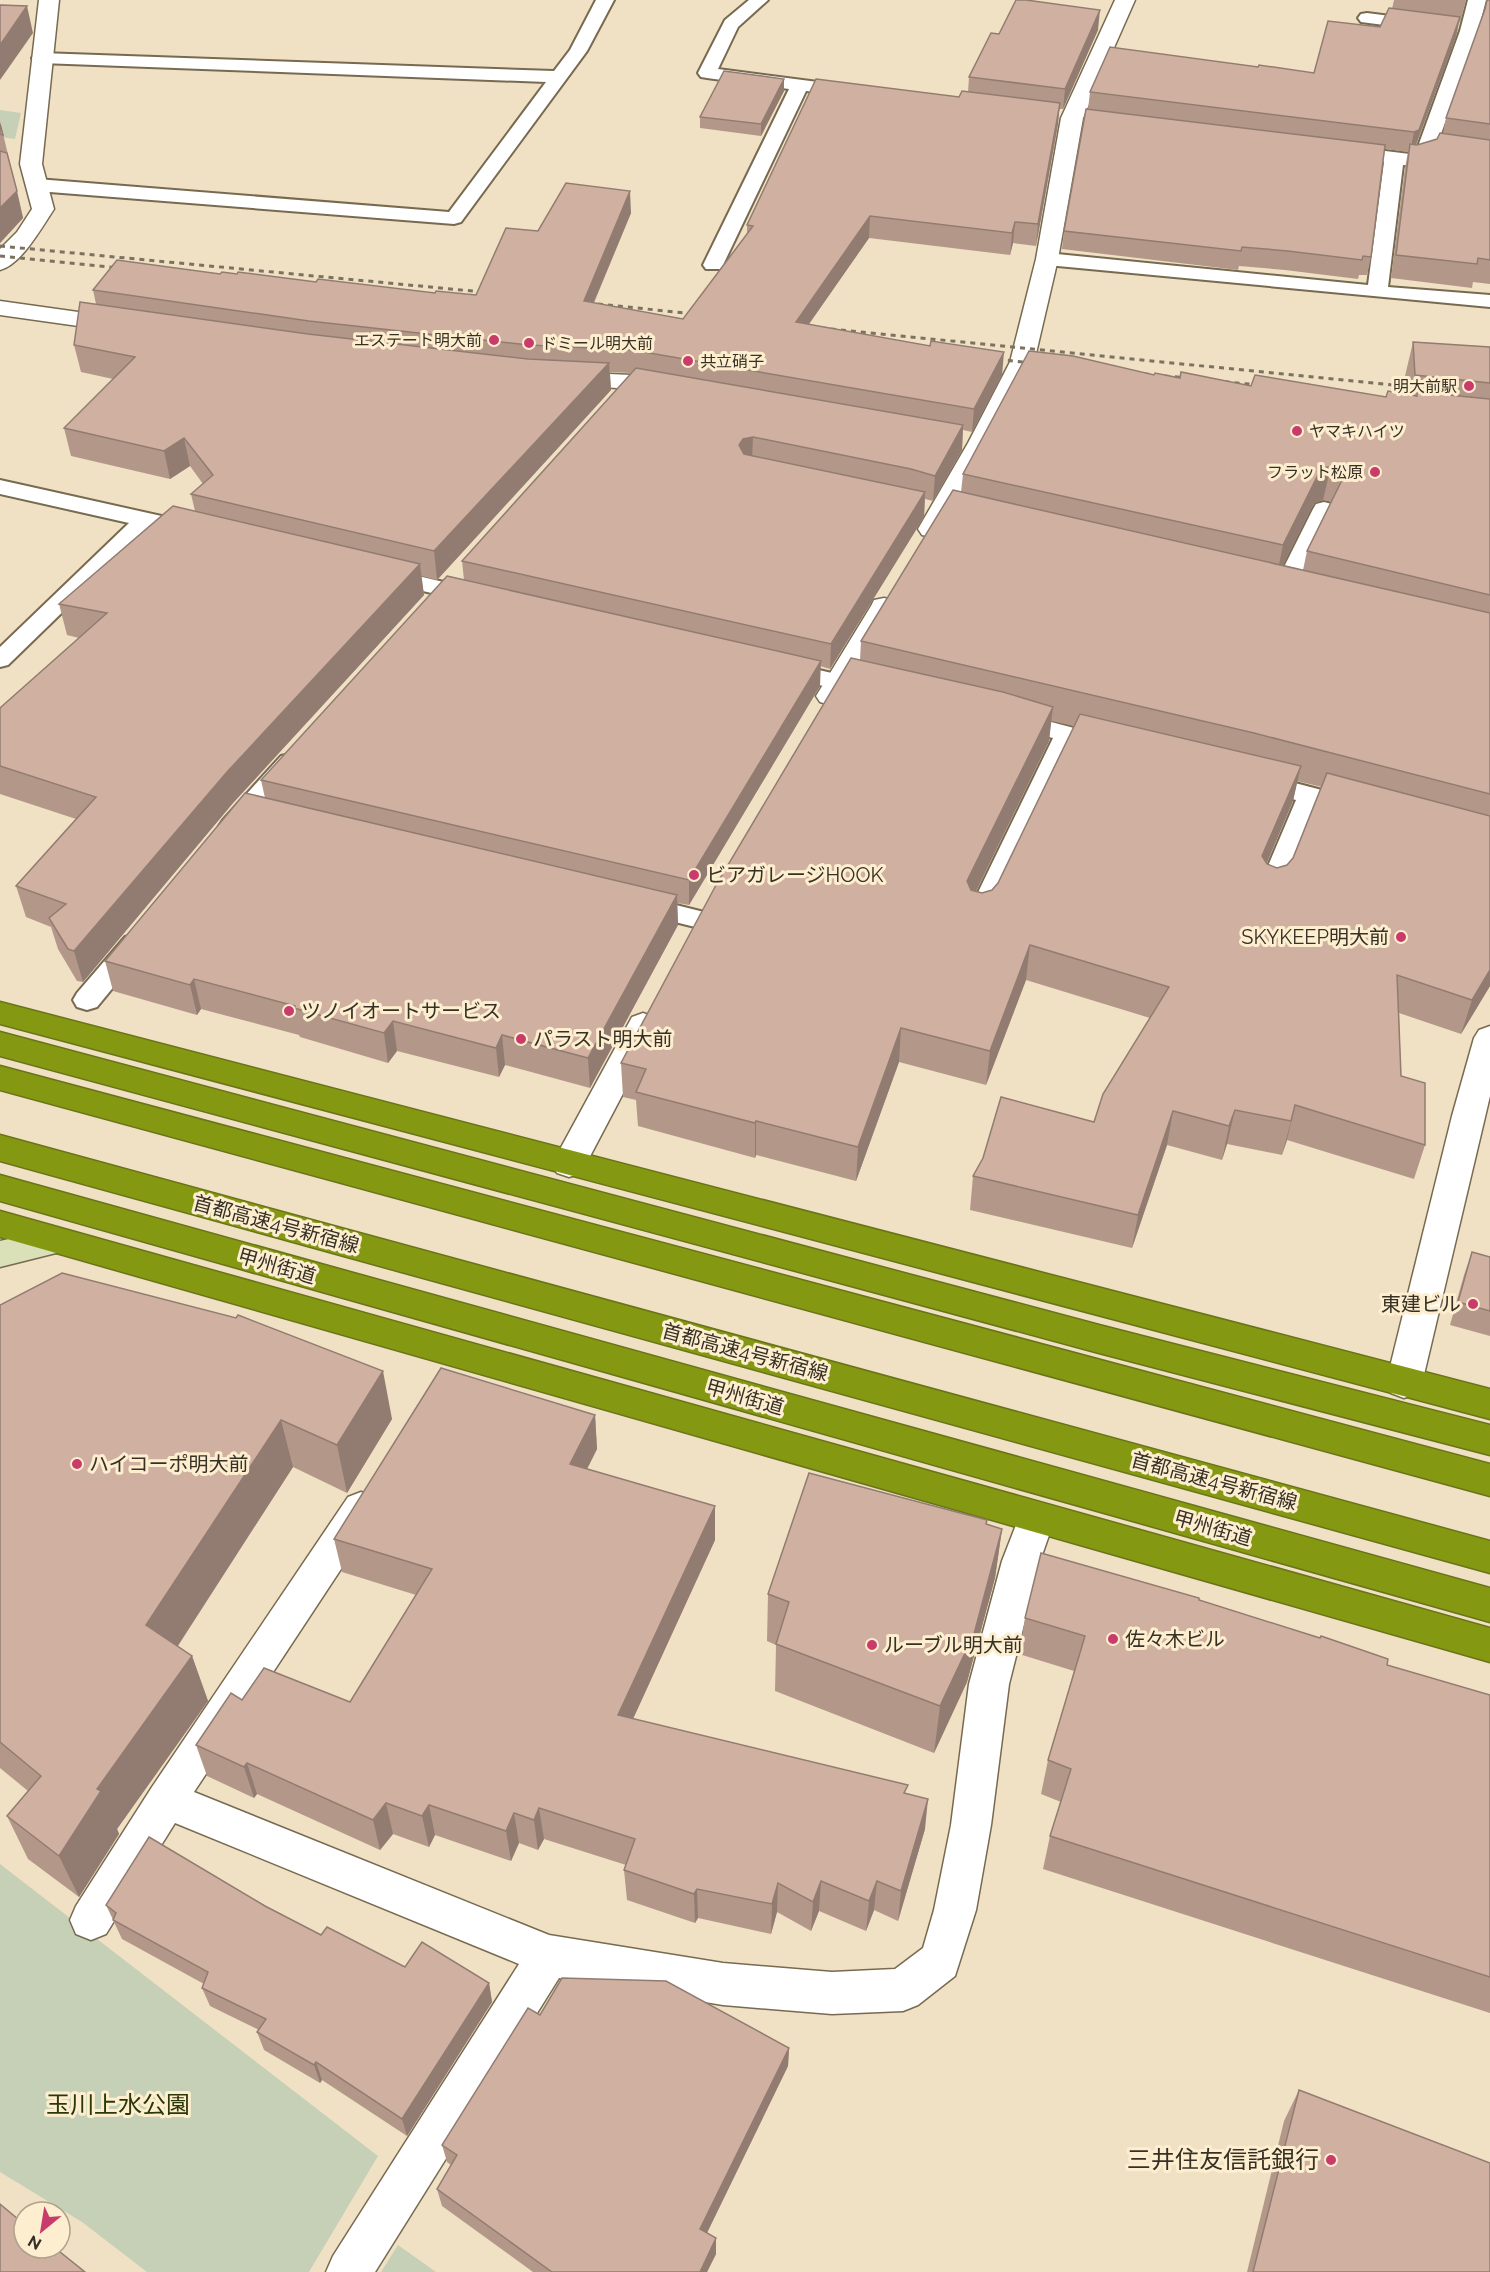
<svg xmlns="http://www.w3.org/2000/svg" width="1490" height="2272" viewBox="0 0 1490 2272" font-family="Raleway,'Noto Sans JP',sans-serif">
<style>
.green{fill:#c6d0b6}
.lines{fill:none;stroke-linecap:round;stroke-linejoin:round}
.lane-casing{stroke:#776a50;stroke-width:4}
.street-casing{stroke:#776a50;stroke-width:3}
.secondary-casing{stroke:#776a50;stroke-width:3}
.highway-casing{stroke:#697419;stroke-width:3}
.lane{fill:#fff;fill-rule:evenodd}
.street{fill:#fff;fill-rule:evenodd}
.secondary{fill:#dae0b8;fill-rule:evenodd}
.highway{fill:#859812;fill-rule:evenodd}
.rail{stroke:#7c7261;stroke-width:3;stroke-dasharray:5 5;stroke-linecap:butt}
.wall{fill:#b3988a;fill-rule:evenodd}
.shaded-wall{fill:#927c71}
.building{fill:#d0b1a1;stroke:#927c71;stroke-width:1.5}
.poi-dot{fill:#c83b6a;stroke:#fdeed0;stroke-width:2}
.labels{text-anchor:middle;stroke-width:6;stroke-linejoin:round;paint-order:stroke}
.far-poi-label{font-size:16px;fill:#363025;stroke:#fdeed0;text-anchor:end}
.poi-label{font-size:20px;fill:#363025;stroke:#fdeed0;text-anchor:start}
.street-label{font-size:20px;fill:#363025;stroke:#fdeed0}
.near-park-label{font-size:24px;fill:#2b3806;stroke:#fdeed0}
.near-poi-label{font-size:24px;fill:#363025;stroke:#fdeed0;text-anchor:end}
</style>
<rect width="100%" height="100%" fill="#f0e1c4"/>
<g class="green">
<polygon points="0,110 21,113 15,139 0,137"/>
<polygon points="0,1864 378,2156 309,2272 147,2272 82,2222 0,2172"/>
<polygon points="398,2245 436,2272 381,2272"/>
</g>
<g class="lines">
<g class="lane-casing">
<g id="lane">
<polygon points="596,0 614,0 587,51 461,222 454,224 37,191 30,189 27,185 30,181 37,179 449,212 546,82 41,63 35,62 32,58 35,54 41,53 554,71 570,50"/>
<polygon points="749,0 768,0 738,27 718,69 849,86 855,87 858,91 855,95 849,96 806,91 723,265 720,269 706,269 703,265 789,89 707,78 701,77 698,73 725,20"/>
<path d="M1468,0H1486L1478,31L1433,156C1427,165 1412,166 1403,165L1388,287L1490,295V307L1047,265L1040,263L1037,259L1040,255L1047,253L1368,285L1384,162L1337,156L1335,152L1337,148L1344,146L1410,154L1416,152L1460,31Z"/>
<polygon points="1367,13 1422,20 1428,21 1431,25 1428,29 1422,30 1361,22 1358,18 1361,14"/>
<polygon points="0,480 193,523 201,525 204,530 201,535 193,537 150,527 8,665 0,667 0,647 129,523 0,494"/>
<polygon points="1324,502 1332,504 1335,509 1296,591 1292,596 1284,598 1276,596 1272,591 1313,509 1316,504"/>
<polygon points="384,568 482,591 486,596 482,601 474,603 376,580 373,575 376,570"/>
<polygon points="781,661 874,683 877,688 874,693 865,696 773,674 769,669 773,664"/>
<polygon points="1013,712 1116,739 1119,745 1116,751 1107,753 1074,744 992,917 988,923 979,926 970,923 966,917 1053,738 1004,726 1001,720 1004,714"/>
<polygon points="290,754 299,756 302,762 299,768 241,832 232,835 223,832 219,826 223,820 281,756"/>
<polygon points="1257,773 1364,801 1368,807 1364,813 1355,815 1318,806 1283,892 1279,898 1270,901 1261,898 1257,892 1296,800 1248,787 1245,781 1248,775"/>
<polygon points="640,896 708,913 712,919 708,925 699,928 631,911 627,905 631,899"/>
<polygon points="134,935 143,937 147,944 143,951 97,1007 87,1010 77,1007 73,1000 77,993 125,937"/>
</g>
</g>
<g class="street-casing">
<g id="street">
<path d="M39,0H59L42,164L54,209C42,227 21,265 0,270V249L17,232L32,209L20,164Z"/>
<polygon points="1115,0 1135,0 1083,118 1058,259 1034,362 994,443 944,529 940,535 931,537 922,535 918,529 968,443 1010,362 1036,259 1061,118"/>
<polygon points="0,301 121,318 129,320 133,325 129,330 121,332 0,315"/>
<polygon points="565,372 632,375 675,383 678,388 675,393 666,395 632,389 556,384 553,379 556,374"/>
<polygon points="884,598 894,600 897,606 844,696 840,702 830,705 820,702 816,696 871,606 874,600"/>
<polygon points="643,1013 654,1017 659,1025 586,1164 581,1173 569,1177 557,1173 552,1164 632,1017"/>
<polygon points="1490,1026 1490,1096 1422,1383 1417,1393 1404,1398 1391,1393 1386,1383 1452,1116 1474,1038 1479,1030"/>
<polygon points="361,1492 374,1497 380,1508 374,1519 194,1792 549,1935 723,1963 832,1972 895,1969 923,1948 934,1910 951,1825 969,1684 1002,1561 1023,1507 1036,1502 1049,1507 1055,1518 1040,1561 1009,1684 991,1825 976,1910 955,1976 918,2005 903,2011 832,2014 723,2005 559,1978 375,2272 326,2272 333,2256 519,1964 175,1823 106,1934 91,1940 76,1934 70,1920 76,1906 152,1787 348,1497"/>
</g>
</g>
<g class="secondary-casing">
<polygon id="secondary" points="56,1228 68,1232 73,1241 68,1250 0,1267 0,1241"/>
</g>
<g class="highway-casing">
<g id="highway">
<polygon points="0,1002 1490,1389 1490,1419 0,1024"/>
<polygon points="0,1032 1099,1325 1490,1425 1490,1455 1099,1353 0,1056"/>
<polygon points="0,1066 1490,1464 1490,1496 0,1090"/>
<polygon points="0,1135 1490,1541 1490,1573 0,1161"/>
<polygon points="0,1175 1490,1588 1490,1622 0,1201"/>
<polygon points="0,1211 1490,1628 1490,1662 0,1237"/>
</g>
</g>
<use href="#lane" class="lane"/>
<use href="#street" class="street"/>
<use href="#secondary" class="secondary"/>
<use href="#highway" class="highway"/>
<g class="rail">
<polyline points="0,246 493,293"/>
<polyline points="0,256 129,269"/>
<polyline points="588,303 705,315"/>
<polyline points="821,328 1424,388"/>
<polyline points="988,358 1039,364"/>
<polyline points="1135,373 1269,386"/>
</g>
</g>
<g class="wall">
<polygon points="1394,0 1466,0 1460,23 1459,22 1456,37 1416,145 1437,139 1443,133 1446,118 1490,0 1490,284 1473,282 1472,288 1391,278 1405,168 1408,152 1385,149 1371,257 1367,275 1359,275 1358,279 1285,270 1239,266 1238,270 1062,249 1064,231 1088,109 1090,92 1258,67 1314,73 1380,27 1392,9"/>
<polygon points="1098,30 1063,109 1059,109 1058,124 1036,246 1013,243 1010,255 869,238 809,324 1002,374 972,432 963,430 962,450 933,501 925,499 924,517 830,669 820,666 820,686 689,905 677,903 678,925 590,1088 505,1065 499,1077 397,1051 388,1063 300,1037 299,1035 201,1009 197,1015 113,991 105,961 265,798 261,780 464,580 462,561 631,373 610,372 611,390 437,580 421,576 424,595 233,803 83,982 77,981 58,949 51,927 26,917 16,886 76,819 0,794 0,708 79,638 67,635 59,604 195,511 191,494 203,484 190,466 170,479 71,456 64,428 113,379 81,372 74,345 96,304 93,290 220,274 237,274 435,293 476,295 538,231 631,213 594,303 683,319 747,234 747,225 968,92 969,77 999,34"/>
<polygon points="784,79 784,91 761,136 700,128 700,117"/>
<polygon points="0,121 23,218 0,243"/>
<path d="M1413,342L1490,347V986L1461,1034L1399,1013L1401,1076L1425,1145L1414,1179L1287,1140L1282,1155L1227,1144L1222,1160L1167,1145L1132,1248L970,1210L973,1176L1094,1122L1150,1018L1026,980L986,1085L899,1062L856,1181L756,1155L755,1158L638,1126L636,1100L623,1097L621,1063L860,660L861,641L961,492L963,474L1154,375L1251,386L1386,397L1407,394L1405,376ZM1323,500L1332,502L1307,551L1303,570L1283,565L1314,503ZM1051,721L1074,726L998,883L992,890L982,893L976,891L1049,741ZM1297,781L1322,787L1293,858L1287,865L1277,868L1266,864L1293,801Z"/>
<polygon points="1472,1252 1490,1257 1490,1336 1450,1325 1464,1275"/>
<polygon points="0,1305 392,1419 347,1493 293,1467 178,1646 192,1656 208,1701 117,1829 119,1834 79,1897 28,1859 7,1816 28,1791 0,1768"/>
<polygon points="595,1415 597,1449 587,1469 715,1506 715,1540 633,1719 907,1794 925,1829 898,1921 874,1910 866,1931 819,1911 811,1931 777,1912 771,1934 698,1918 695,1923 627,1900 624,1870 626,1865 544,1839 538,1850 519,1843 511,1861 435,1835 429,1847 393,1834 380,1850 257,1794 254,1798 207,1776 196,1745 242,1700 350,1702 416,1595 342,1572 334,1539"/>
<polygon points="1002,1529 995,1578 967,1682 934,1753 775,1691 776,1645 767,1641 768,1594"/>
<polygon points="1199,1600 1387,1665 1490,1695 1490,2013 1043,1869 1050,1836 1061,1802 1041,1794 1048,1760 1074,1671 1019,1654 1025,1618"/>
<polygon points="106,1905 265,1906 321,1935 405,1967 489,1983 492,2002 407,2136 322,2080 320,2083 264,2050 257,2032 259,2030 210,2006 202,1988 204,1984 122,1939"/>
<polygon points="540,2015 789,2048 788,2066 707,2233 716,2238 716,2254 707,2272 533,2272 442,2206 437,2189 451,2165 447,2162 442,2145"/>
<polygon points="1299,2090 1490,2272 1247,2272 1284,2121"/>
</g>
<g class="shaded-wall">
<polygon points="27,6 33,33 0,80 0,45"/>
<polygon points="1100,10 1098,30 1063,109 1065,89"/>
<polygon points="1460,17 1456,37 1414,150 1410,152 1414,132"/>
<polygon points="784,79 784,91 761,136 761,124"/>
<polygon points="1060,103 1058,124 1036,246 1038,224"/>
<polygon points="17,191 23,218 0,243 0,208"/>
<polygon points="630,191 631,213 585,323 584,301"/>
<polygon points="870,216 869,238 795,344 796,322"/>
<polygon points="1015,222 1013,243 1010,255 1012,233"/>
<polygon points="1004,352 1002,376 972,432 974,409"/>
<polygon points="609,363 611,390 437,580 434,551"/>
<polygon points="963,425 962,450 933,501 935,476"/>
<polygon points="753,437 752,462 739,470 739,445 743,439"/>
<polygon points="184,438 190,466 170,479 164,451"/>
<polygon points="1331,466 1323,500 1314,503 1276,579 1283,545 1321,469"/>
<polygon points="925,492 924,517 830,669 831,644"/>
<polygon points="420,564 424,595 233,803 83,982 74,951 227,772"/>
<polygon points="821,661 820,686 689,905 689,880"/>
<polygon points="1053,707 1049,741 964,916 967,881"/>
<polygon points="1301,766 1293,801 1255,891 1262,856"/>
<polygon points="677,895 678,925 590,1088 588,1058"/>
<polygon points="1030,945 1026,980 986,1085 990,1051"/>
<polygon points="1490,970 1490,986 1461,1034 1472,1000"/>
<polygon points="194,979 201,1009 197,1015 190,985"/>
<polygon points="393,1021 397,1051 388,1063 384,1033"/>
<polygon points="901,1028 899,1062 856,1181 858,1147"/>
<polygon points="502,1035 505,1065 499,1077 496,1048"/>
<polygon points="1295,1105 1287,1140 1282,1155 1291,1121"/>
<polygon points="1235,1110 1227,1144 1222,1160 1229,1126"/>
<polygon points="1173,1111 1167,1145 1132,1248 1138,1215"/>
<polygon points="756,1121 756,1155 755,1158 755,1123"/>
<polygon points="383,1371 392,1419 347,1493 337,1445"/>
<polygon points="595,1415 597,1449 573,1497 570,1464"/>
<polygon points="281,1420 293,1467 162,1670 146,1625"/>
<polygon points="715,1506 715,1540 620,1747 618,1715"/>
<polygon points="1002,1529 995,1578 967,1682 934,1753 940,1706"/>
<polygon points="192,1656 208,1701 117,1829 119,1834 79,1897 59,1856 97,1789"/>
<polygon points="247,1763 257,1794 254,1798 244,1767"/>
<polygon points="928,1799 925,1829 898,1921 901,1891"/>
<polygon points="386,1803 393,1834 380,1850 373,1820"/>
<polygon points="429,1805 435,1835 429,1847 422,1816"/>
<polygon points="539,1808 544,1839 538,1850 534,1820"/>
<polygon points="514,1813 519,1843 511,1861 506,1831"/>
<polygon points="821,1881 819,1911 811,1931 813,1902"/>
<polygon points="877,1881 874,1910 866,1931 869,1901"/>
<polygon points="778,1883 777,1912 771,1934 772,1904"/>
<polygon points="697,1889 698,1918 695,1923 694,1894"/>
<polygon points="489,1983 492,2002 407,2136 402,2119"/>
<polygon points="789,2048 788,2066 701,2245 700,2229"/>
<polygon points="316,2062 322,2080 320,2083 314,2065"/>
<polygon points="716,2238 716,2254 707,2272 700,2272"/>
</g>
<g class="building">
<polygon points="1016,0 1026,0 1100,10 1065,89 969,77 991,33 999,34"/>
<polygon points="1487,0 1490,0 1490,124 1446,118 1485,9"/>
<polygon points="0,5 27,6 0,45"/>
<polygon points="1389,8 1460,17 1419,130 1414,132 1090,92 1110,47 1258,67 1259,65 1314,73 1328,21 1380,27"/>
<polygon points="724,71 784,79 761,124 700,117"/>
<polygon points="816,79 959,97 962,91 1060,103 1038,224 1015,222 1012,233 870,216 796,322 930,346 931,341 1004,352 974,409 632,350 529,345 309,321 93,290 117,260 220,274 222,272 237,274 238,272 316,282 318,279 435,293 436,291 476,295 506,228 538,231 566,183 630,191 584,301 683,319 753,226 747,225"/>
<polygon points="1086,109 1385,145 1371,257 1363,256 1362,260 1288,251 1242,247 1241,251 1064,231"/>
<polygon points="0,124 3,135 0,134"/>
<polygon points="1440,133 1490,140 1490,260 1478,258 1477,264 1396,255 1410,144 1417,145 1437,139"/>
<polygon points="0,151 7,153 17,191 0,208"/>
<polygon points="80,302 308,334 528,359 609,363 434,551 191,494 213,475 184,438 164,451 64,428 135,357 74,345"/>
<polygon points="1413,342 1490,347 1490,383 1415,375"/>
<polygon points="1029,351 1073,356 1154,375 1155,373 1180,378 1181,372 1251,386 1255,375 1386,397 1388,391 1417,396 1417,392 1490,399 1490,595 1307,551 1344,476 1340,467 1331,466 1321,469 1283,545 963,474"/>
<polygon points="636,368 963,425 935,476 911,469 753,437 743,439 739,445 744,454 925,492 831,644 462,561"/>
<polygon points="953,490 1490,613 1490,794 1254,733 861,641"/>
<polygon points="173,506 420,564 227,772 74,951 68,949 49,918 66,904 16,886 96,797 0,766 0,708 107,613 59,604"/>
<polygon points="447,576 821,661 689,880 261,780"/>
<polygon points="851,658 1003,692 1053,707 967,881 971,890 982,893 992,890 998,883 1080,714 1301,766 1262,856 1267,864 1277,868 1287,865 1293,858 1327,773 1490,816 1490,970 1472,1000 1397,975 1401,1076 1425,1083 1425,1145 1295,1105 1291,1121 1235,1110 1229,1126 1173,1111 1138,1215 973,1176 983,1158 1001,1097 1094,1122 1103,1094 1169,987 1030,945 990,1051 901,1028 858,1147 756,1121 755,1123 636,1092 646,1069 621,1063 716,885"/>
<polygon points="245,793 677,895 588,1058 502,1035 496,1048 393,1021 384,1033 294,1008 295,1006 194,979 190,985 105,961"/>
<polygon points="1472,1252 1490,1257 1490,1311 1458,1302"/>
<polygon points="62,1273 236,1318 238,1315 383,1371 337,1445 281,1420 146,1625 192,1656 97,1789 101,1791 59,1856 7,1816 41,1776 0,1742 0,1305"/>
<polygon points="441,1368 595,1415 570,1464 715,1506 618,1715 908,1785 904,1793 928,1799 901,1891 877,1881 869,1901 821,1881 813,1902 778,1883 772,1904 697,1889 694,1894 624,1870 635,1839 539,1808 534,1820 514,1813 506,1831 429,1805 422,1816 386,1803 373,1820 247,1763 244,1767 196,1745 231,1693 242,1700 264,1668 350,1702 432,1569 334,1539"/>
<polygon points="809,1473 987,1520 986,1524 1002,1529 974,1634 940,1706 776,1644 789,1602 768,1594"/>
<polygon points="1041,1553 1199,1598 1199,1600 1320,1638 1321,1636 1388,1659 1387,1665 1490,1695 1490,1977 1050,1836 1071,1769 1048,1760 1085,1636 1025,1618"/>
<polygon points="149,1837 265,1906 321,1935 327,1927 405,1967 422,1942 489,1983 402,2119 316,2062 314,2065 257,2032 266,2019 202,1988 208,1972 113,1920 116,1913 106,1905"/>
<polygon points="562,1978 666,1981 789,2048 700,2229 716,2238 700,2272 552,2272 437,2189 457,2155 442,2145 528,2008 540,2015"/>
<polygon points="1299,2090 1490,2163 1490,2272 1253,2272"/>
<polygon points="0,2204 24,2224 24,2248 55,2248 85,2272 0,2272"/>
</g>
<g class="poi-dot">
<circle cx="494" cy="340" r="6"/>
<circle cx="529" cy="343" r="6"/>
<circle cx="688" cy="361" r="6"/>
<circle cx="1469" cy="386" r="6"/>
<circle cx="1297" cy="431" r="6"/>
<circle cx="1375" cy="472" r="6"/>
<circle cx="694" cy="875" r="6"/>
<circle cx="1401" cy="937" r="6"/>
<circle cx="289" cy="1011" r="6"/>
<circle cx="521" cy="1039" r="6"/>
<circle cx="1473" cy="1304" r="6"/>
<circle cx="77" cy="1464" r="6"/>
<circle cx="1113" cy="1639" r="6"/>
<circle cx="872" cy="1645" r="6"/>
<circle cx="1331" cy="2160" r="6"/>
</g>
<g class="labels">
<g class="far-poi-label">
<text x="482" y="346">エステート明大前</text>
<text x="541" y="349" text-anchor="start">ドミール明大前</text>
<text x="700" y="367" text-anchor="start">共立硝子</text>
<text x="1457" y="392">明大前駅</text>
<text x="1309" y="437" text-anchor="start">ヤマキハイツ</text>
<text x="1363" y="478">フラット松原</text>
</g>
<g class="poi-label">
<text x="706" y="882">ビアガレージHOOK</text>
<text x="1389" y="944" text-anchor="end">SKYKEEP明大前</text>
<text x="301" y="1018">ツノイオートサービス</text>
<text x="533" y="1046">パラスト明大前</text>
<text x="1461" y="1311" text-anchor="end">東建ビル</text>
<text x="89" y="1471">ハイコーポ明大前</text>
<text x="1125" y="1646">佐々木ビル</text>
<text x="884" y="1652">ルーブル明大前</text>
</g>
<g class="street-label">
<text transform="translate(276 1224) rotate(15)" y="7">首都高速4号新宿線</text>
<text transform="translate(277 1266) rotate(16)" y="7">甲州街道</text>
<text transform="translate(745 1352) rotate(15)" y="7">首都高速4号新宿線</text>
<text transform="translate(745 1397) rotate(16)" y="7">甲州街道</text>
<text transform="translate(1214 1481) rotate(15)" y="7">首都高速4号新宿線</text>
<text transform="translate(1213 1528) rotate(16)" y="7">甲州街道</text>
</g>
<g class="near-park-label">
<text x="118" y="2113">玉川上水公園</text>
</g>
<g class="near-poi-label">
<text x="1319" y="2168">三井住友信託銀行</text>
</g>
</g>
<g transform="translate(42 2230) rotate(210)"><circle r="28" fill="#fdeed0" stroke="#ada28c" stroke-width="1.5"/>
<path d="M0-4.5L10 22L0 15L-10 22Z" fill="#c83b6a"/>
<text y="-9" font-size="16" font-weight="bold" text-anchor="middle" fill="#363025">N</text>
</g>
</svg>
